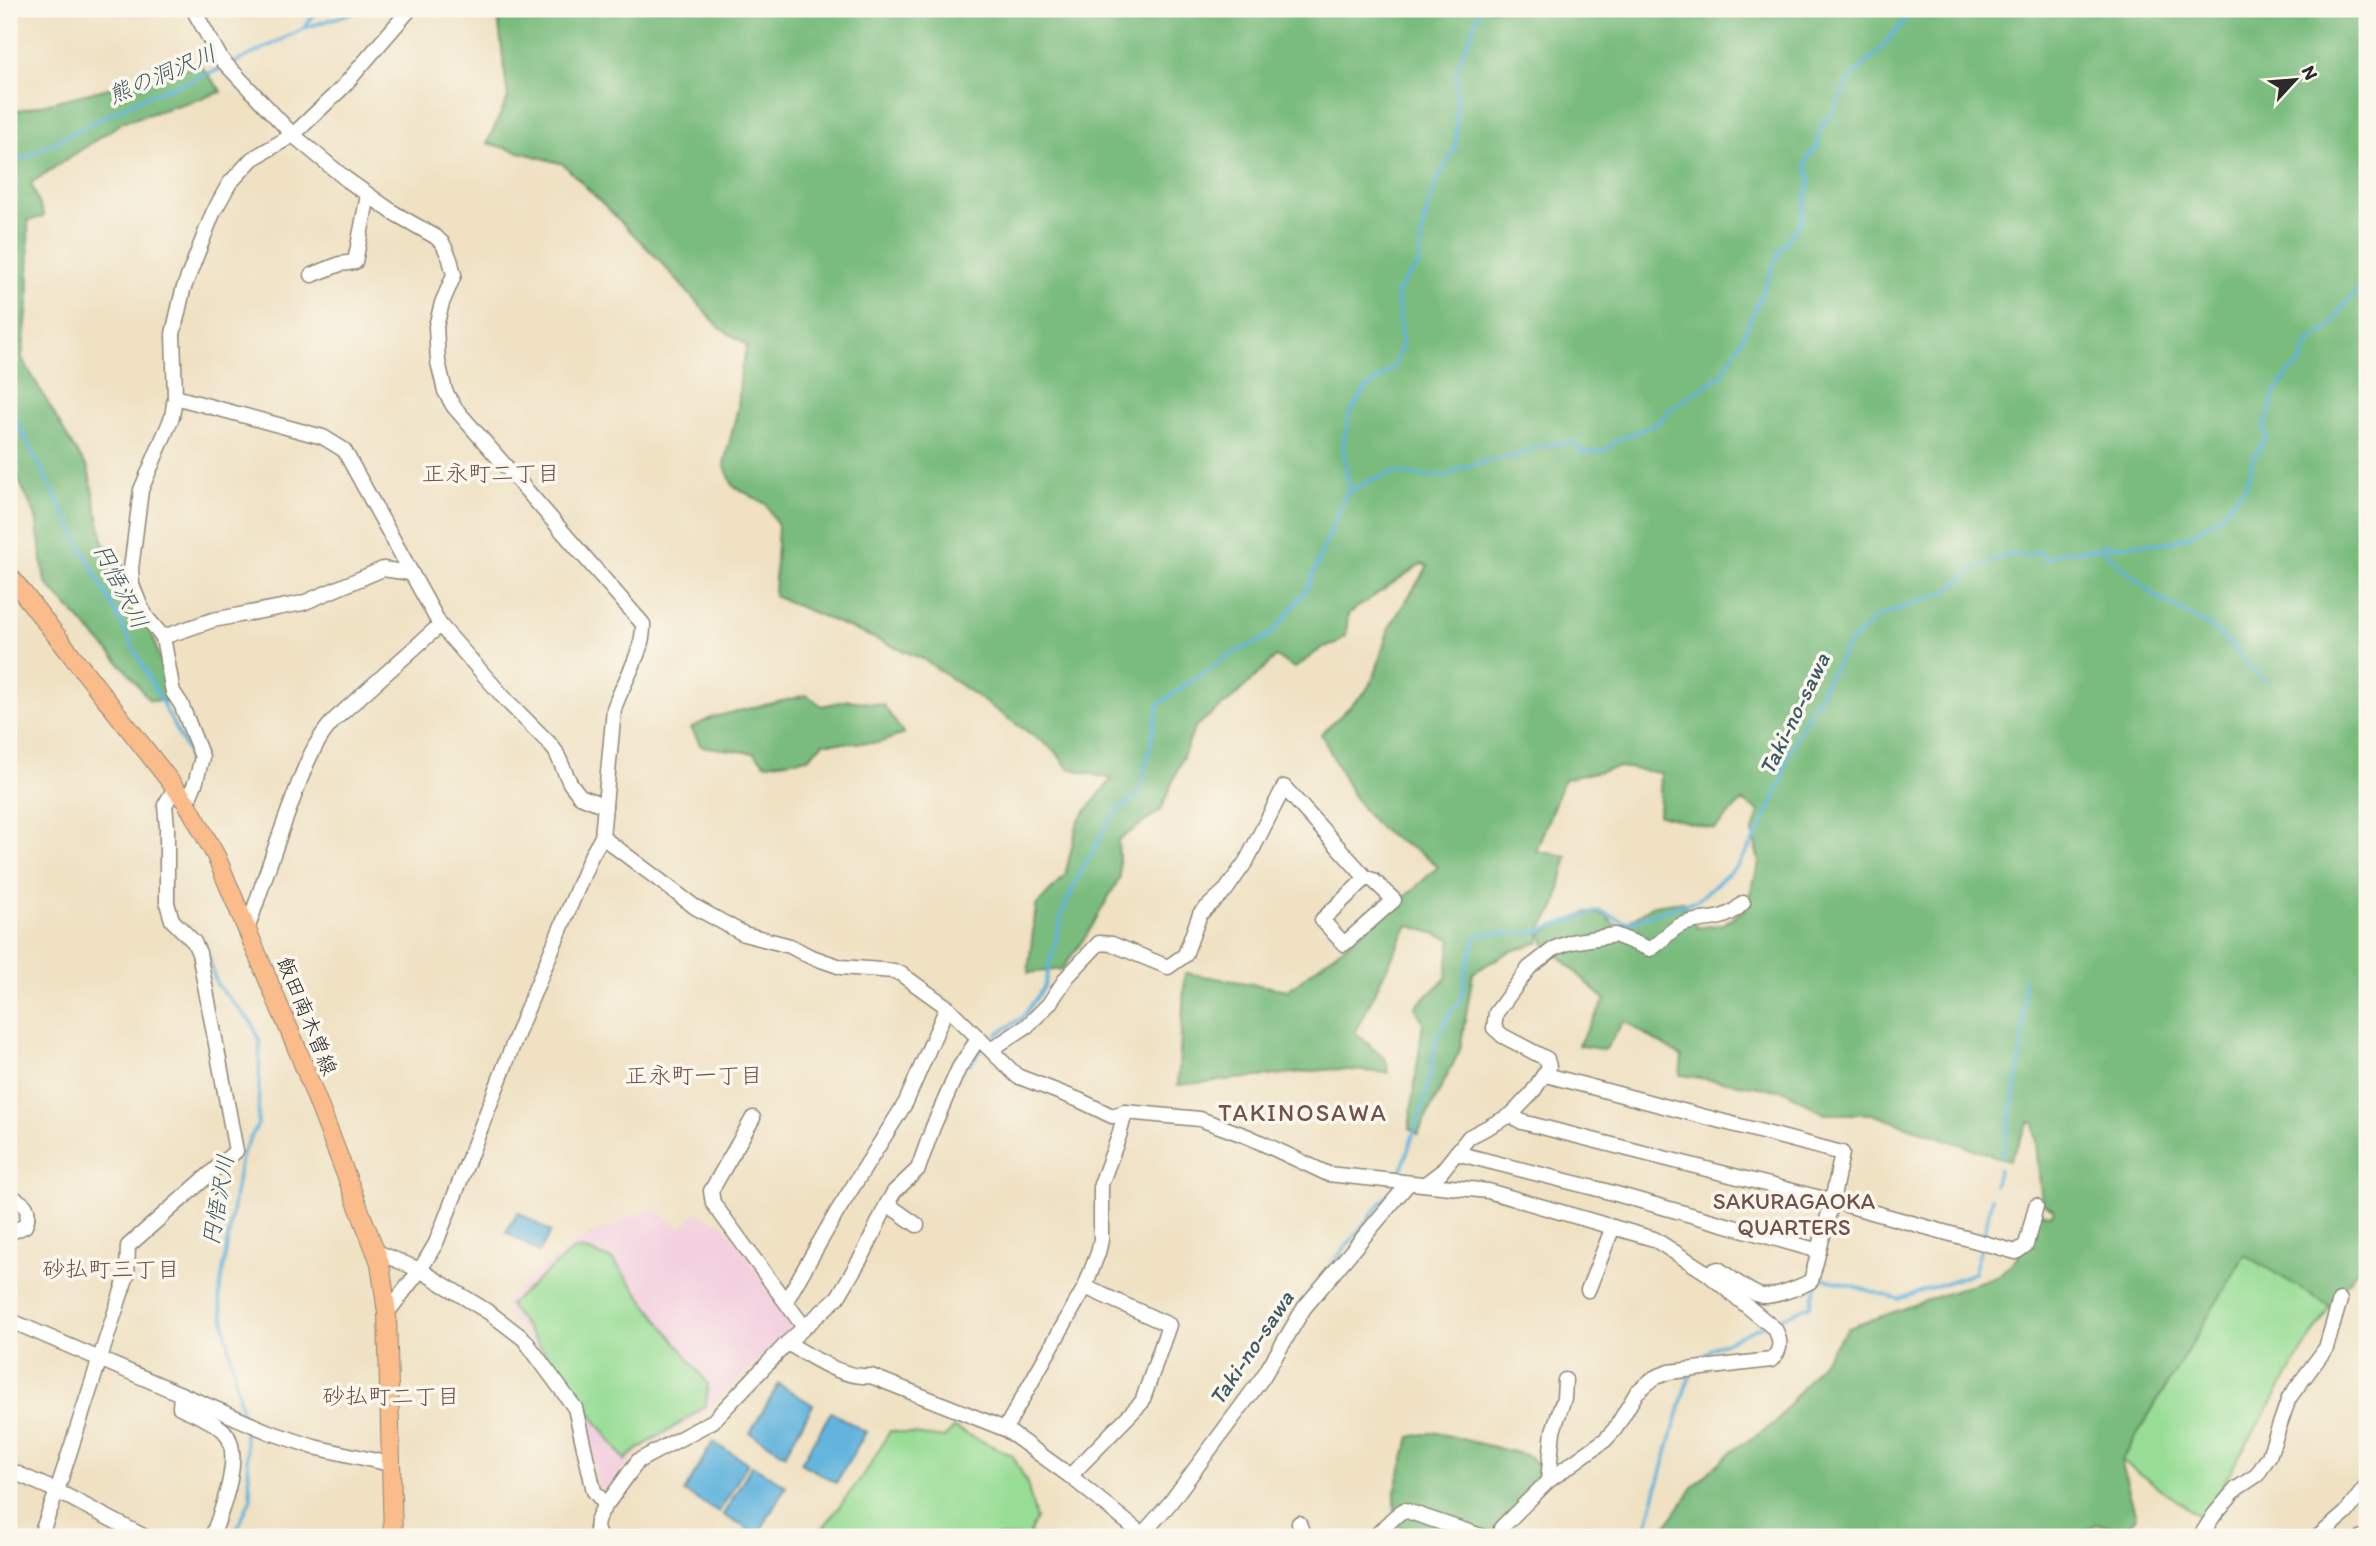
<svg xmlns="http://www.w3.org/2000/svg" width="2376" height="1546" viewBox="0 0 2376 1546" font-family="Itim,'Klee One',sans-serif">
<style>
.built{fill:#f3cfdf}
.green{fill:#98dd95;stroke:#628460;stroke-width:2}
.forest{fill:#7abc7e;stroke:#527454;stroke-width:2}
.water{fill:#62b4dd;stroke:#467084;stroke-width:2}
.lines{fill:none;stroke-linecap:round;stroke-linejoin:round}
.stream{stroke:#62b4dd;stroke-width:3.5}
.minor-casing{stroke:#8d8676;stroke-width:17}
.major-casing{stroke:#8d8676;stroke-width:20}
.minor{stroke:#fff;stroke-width:14}
.major{stroke:#f9bc8a;stroke-width:18}
.labels{text-anchor:middle;stroke-width:7;stroke-linejoin:round;paint-order:stroke}
.street-label{font-size:21px;fill:#2b2b2b;stroke:#fbf7ec}
.water-label{font-size:23px;font-style:italic;fill:#3e5b69;stroke:#fbf7ec}
.neighbourhood-label{font-size:23px;fill:#71524e;stroke:#fbf7ec}
.quarter-label{font-size:24px;letter-spacing:2px;fill:#71524e;stroke:#fbf7ec}
</style>
<rect width="100%" height="100%" fill="#fbf7ec"/>
<filter id="ink" filterUnits="userSpaceOnUse"><feTurbulence type="fractalNoise" baseFrequency=".0143" numOctaves="2"/><feDisplacementMap in="SourceGraphic" scale="14" xChannelSelector="R" yChannelSelector="G"/><feConvolveMatrix kernelMatrix="1 2 1 2 8 2 1 2 1" color-interpolation-filters="sRGB"/></filter>
<filter id="wash" filterUnits="userSpaceOnUse"><feTurbulence type="fractalNoise" baseFrequency=".00686" numOctaves="4" result="noise"/><feDisplacementMap in="SourceGraphic" scale="28" xChannelSelector="R" yChannelSelector="G"/><feGaussianBlur stdDeviation="1.57" result="paint"/><feColorMatrix in="noise" values="0 0 0 0 0 0 0 0 0 0 0 0 0 0 0 0 0 1.4 0 .05"/><feComposite in="paint" operator="in"/></filter>
<g filter="url(#wash)">
<rect width="100%" height="100%" fill="#efe1c2"/>
<polygon class="built" points="649,1210 657,1210 681,1229 695,1212 725,1226 794,1324 703,1414 639,1450 607,1488 599,1489 583,1409 506,1311 503,1302 569,1246 593,1233 618,1225 625,1216 636,1216"/>
<g class="green">
<path d="M574,1249L586,1250L613,1260L708,1384L706,1404C682,1427 649,1437 625,1460L509,1305Z"/>
<polygon points="2245,1254 2330,1306 2202,1518 2121,1461"/>
<polygon points="954,1428 1013,1456 1027,1483 1036,1519 1029,1534 1036,1537 820,1537 823,1528 867,1470 890,1431 944,1438"/>
</g>
<g class="forest">
<path d="M497,9H2367V1241L2363,1262L2330,1306L2245,1255L2121,1461L2136,1517L2127,1528L2098,1524L2065,1537H1658L1694,1486L1732,1451L1774,1424L1848,1328L1999,1275L2017,1258L2039,1213L2052,1214L2054,1209L2042,1203L2034,1123L2029,1122L2009,1161L1872,1114H1825L1785,1091L1680,1075L1682,1057L1624,1021L1605,1050L1578,1045L1605,1000L1557,954L1546,947L1541,933L1588,912L1606,916L1618,928L1654,905L1682,901L1698,928L1723,924L1745,909L1759,864L1753,832L1759,811L1742,801L1715,829L1659,815L1661,773L1620,767L1564,779L1536,851L1567,856L1556,906L1540,930V942L1509,952L1473,973L1460,1050L1418,1134L1409,1128L1423,1022L1415,1007L1446,978L1451,939L1408,925L1355,1032L1386,1060L1389,1073L1334,1069L1178,1085L1185,973L1288,990L1390,910L1438,867C1424,850 1404,847 1387,834C1355,810 1340,769 1321,734L1365,692L1374,678L1389,628L1428,566L1421,564L1348,614L1346,636L1334,645L1323,647L1295,668L1276,657L1233,698L1195,727L1161,810L1118,841L1120,877L1088,933L1062,969L1028,973L1036,906L1065,876L1078,821L1112,779L1068,768L1055,751L923,659L774,596L778,526L766,504L733,486L724,464L738,408L741,371L747,345L720,328L657,258L563,164L487,143L508,98Z"/>
<polygon points="200,65 222,92 123,122 31,183 44,216 28,221 29,295 22,358 73,447 88,468 104,545 123,565 132,594 151,630 172,702 149,700 127,671 45,582 36,517 9,459 9,113"/>
<polygon points="807,695 822,706 849,700 883,705 904,734 878,743 823,743 808,758 766,764 754,753 701,746 691,728 713,717"/>
<polygon points="1434,1432 1529,1456 1542,1470 1542,1479 1493,1537 1418,1537 1395,1523 1395,1491 1410,1437"/>
</g>
<g class="water">
<polygon points="518,1212 551,1232 539,1252 506,1232"/>
<polygon points="779,1384 813,1405 785,1454 750,1433"/>
<polygon points="831,1412 866,1432 836,1483 801,1463"/>
<polygon points="713,1442 748,1463 719,1512 684,1492"/>
<polygon points="752,1465 786,1486 758,1535 723,1515"/>
</g>
<g class="lines">
<g class="stream">
<polyline points="304,28 365,9"/>
<polyline points="230,65 303,29 318,9"/>
<polyline points="12,164 142,98 223,68"/>
<polyline points="9,406 188,753 189,768 184,785"/>
<polyline points="1347,493 1369,481 1395,472 1421,476 1447,476 1462,467 1515,456 1544,445 1573,442 1583,453 1605,451 1616,441 1658,423 1670,409 1723,374 1743,337 1780,251 1801,221 1810,181 1806,165 1809,154 1817,149 1821,126 1834,111 1851,77 1880,50 1914,9"/>
<polyline points="2100,547 2157,597 2213,628 2237,651 2250,668 2267,682"/>
<polyline points="173,809 173,821"/>
<polyline points="204,948 208,956 217,985 252,1023 260,1042 258,1124 241,1156 219,1296 242,1414"/>
<polyline points="997,1034 1022,1018 1044,987 1063,911 1077,880 1112,816 1140,793 1159,704 1231,654 1260,641 1275,631 1308,587 1349,486 1343,447 1349,415 1365,390 1393,368 1402,345 1397,293 1407,277 1418,267 1424,223 1435,185 1456,145 1457,70 1480,9"/>
<polyline points="970,1064 982,1049"/>
<polyline points="2002,1157 2015,1095 2023,1038 2024,979"/>
<path d="M1399,1177L1426,1096L1436,1041L1451,1010L1459,1004L1464,986L1466,968L1476,937L1484,933H1532L1599,911C1609,913 1618,922 1628,922L1698,900L1739,864L1762,826L1783,778L1788,755L1811,708L1819,697L1822,688L1851,641L1879,616L1946,592L1973,570L2003,557L2014,554L2025,556L2040,552L2048,560L2060,552L2096,549L2106,545L2116,546L2171,542L2187,537L2219,517L2245,487L2254,458L2266,437L2264,425L2269,415L2274,394L2290,371L2300,364L2308,345L2313,338L2329,329L2342,308L2367,280"/>
<polyline points="1994,1185 1999,1169"/>
<polyline points="1984,1232 1992,1198"/>
<polyline points="1327,1270 1389,1193"/>
<polyline points="1773,1321 1810,1306 1819,1277 1899,1299 1974,1273 1981,1247"/>
<polyline points="1697,1361 1712,1348 1764,1325"/>
<polyline points="2311,1533 2354,1492"/>
<polyline points="234,1537 251,1498 244,1425"/>
<polyline points="1643,1537 1685,1389 1691,1374"/>
</g>
</g>
</g>
<g filter="url(#ink)">
<g class="lines">
<g class="minor-casing">
<g id="minor">
<path d="M193,9L221,59L293,135L346,179L394,213L436,237L443,244L450,259L454,275L442,303L436,326L438,362L445,391L454,407L643,624C644,653 623,681 614,709L602,837L591,856L525,1014L436,1243L420,1270L387,1313"/>
<polyline points="312,275 340,264 355,262 368,195"/>
<polyline points="175,397 323,437 344,450 440,625 507,701 549,743 556,752 570,783 580,796 605,806"/>
<polyline points="163,637 213,620 303,603 383,569 410,573"/>
<polyline points="187,803 196,781 202,757 181,704 173,692 163,637 147,618 140,605 132,585 131,569 141,490 172,417 175,397 173,334 183,290 213,213 229,184 252,159 293,135 342,88 410,9"/>
<path d="M602,837L695,907L744,934L790,946L809,956L841,967L894,971L901,974L947,1007L1017,1076L1079,1100L1112,1116L1125,1112L1200,1119L1249,1137L1328,1174L1488,1191L1654,1239L1707,1273L1775,1329C1781,1341 1782,1350 1771,1360L1669,1372L1654,1378L1637,1392L1615,1429L1605,1440L1548,1481L1501,1528L1500,1537"/>
<path d="M247,930C261,889 275,847 290,807C302,775 311,745 334,720L440,625"/>
<polyline points="992,1049 1027,1026 1049,1004 1067,977 1099,943 1112,944 1168,967 1185,955 1200,914 1226,890 1247,860 1284,787 1366,878 1373,880 1394,900 1344,944 1322,920 1366,878"/>
<path d="M1546,1075L1842,1153L1832,1201L1811,1281C1800,1287 1774,1297 1762,1296C1750,1294 1729,1276 1718,1269L1707,1273"/>
<polyline points="1511,1115 1522,1122 1832,1201 2016,1252 2026,1245 2036,1206"/>
<polyline points="753,1118 711,1191 713,1203 804,1327"/>
<polyline points="1456,1153 1602,1190 1819,1251"/>
<path d="M1425,1184L1441,1172L1469,1137L1511,1115L1532,1093L1549,1067L1547,1059L1503,1036L1494,1028L1496,1013L1529,968L1555,948L1571,942L1615,935L1650,949C1662,943 1669,930 1681,925C1705,915 1722,925 1743,903"/>
<path d="M9,1196C25,1203 32,1208 25,1226L9,1233"/>
<polyline points="887,1204 917,1225"/>
<polyline points="377,1252 420,1270 490,1313 524,1339 575,1408 594,1491 605,1504"/>
<polyline points="1588,1290 1613,1227"/>
<polyline points="786,1301 837,1212 906,1102 947,1007"/>
<polyline points="9,1320 269,1432 314,1447 390,1464"/>
<path d="M787,1343C813,1357 840,1378 871,1376L1005,1429L1070,1476L1143,1535"/>
<path d="M181,1394L180,1407C194,1414 214,1421 224,1431C245,1453 221,1512 212,1537"/>
<polyline points="1005,1429 1085,1287 1098,1253 1101,1240 1101,1184 1119,1136 1125,1112"/>
<polyline points="9,1470 57,1491 145,1537"/>
<polyline points="1070,1476 1142,1402 1169,1325 1085,1287"/>
<polyline points="1548,1481 1553,1431 1564,1398 1565,1380"/>
<polyline points="1299,1523 1304,1537"/>
<polyline points="40,1537 57,1491 127,1275 128,1246 236,1151 199,953 194,942 172,920 167,903 167,827 165,805 175,788"/>
<path d="M600,1537C594,1529 596,1521 601,1512L638,1461L713,1421L787,1343L838,1297L865,1251L887,1204L894,1192L918,1169L933,1127L959,1068L978,1039"/>
<polyline points="1140,1537 1170,1503 1263,1377 1304,1308 1408,1184"/>
<path d="M1374,1537C1385,1528 1392,1517 1404,1510L1484,1537"/>
<polyline points="2200,1537 2214,1515 2236,1489 2257,1475 2269,1456 2289,1398 2326,1348 2340,1300"/>
<polyline points="2318,1537 2346,1513 2367,1485"/>
<polyline points="2362,1537 2367,1536"/>
</g>
</g>
<g class="major-casing">
<polyline id="major" points="9,575 187,803 216,856 298,1051 380,1263 387,1313 393,1537"/>
</g>
<use href="#minor" class="minor"/>
<use href="#major" class="major"/>
</g>
</g>
<g class="labels">
<g class="street-label">
<text transform="translate(307 1016) rotate(68)" y="7">飯田南木曽線</text>
</g>
<g class="water-label">
<text transform="translate(162 74) rotate(-23)" y="8">熊の洞沢川</text>
<text transform="translate(121 586) rotate(63)" y="8">円悟沢川</text>
<text transform="translate(1794 714) rotate(-64)" y="8">Taki-no-sawa</text>
<text transform="translate(218 1200) rotate(-80)" y="8">円悟沢川</text>
<text transform="translate(1251 1348) rotate(-56)" y="8">Taki-no-sawa</text>
</g>
<g class="neighbourhood-label">
<text x="491" y="481">正永町二丁目</text>
<text x="694" y="1083">正永町一丁目</text>
<text x="1794" y="1209">SAKURAGAOKA<tspan x="1794" dy="26">QUARTERS</tspan></text>
<text x="111" y="1277">砂払町三丁目</text>
<text x="391" y="1404">砂払町二丁目</text>
</g>
<g class="quarter-label">
<text x="1303" y="1121">TAKINOSAWA</text>
</g>
</g>
<rect width="2376" height="1546" fill="none" stroke="#fbf7ec" stroke-width="35"/>
<g transform="translate(2295 80) rotate(64)" stroke="#fbf7ec" stroke-width="5" paint-order="stroke">
<path d="M0-5L12 26L0 18L-12 26Z" fill="#2b2b2b"/>
<text y="-10" font-size="19" font-weight="bold" text-anchor="middle" fill="#2b2b2b">N</text>
</g>
</svg>
